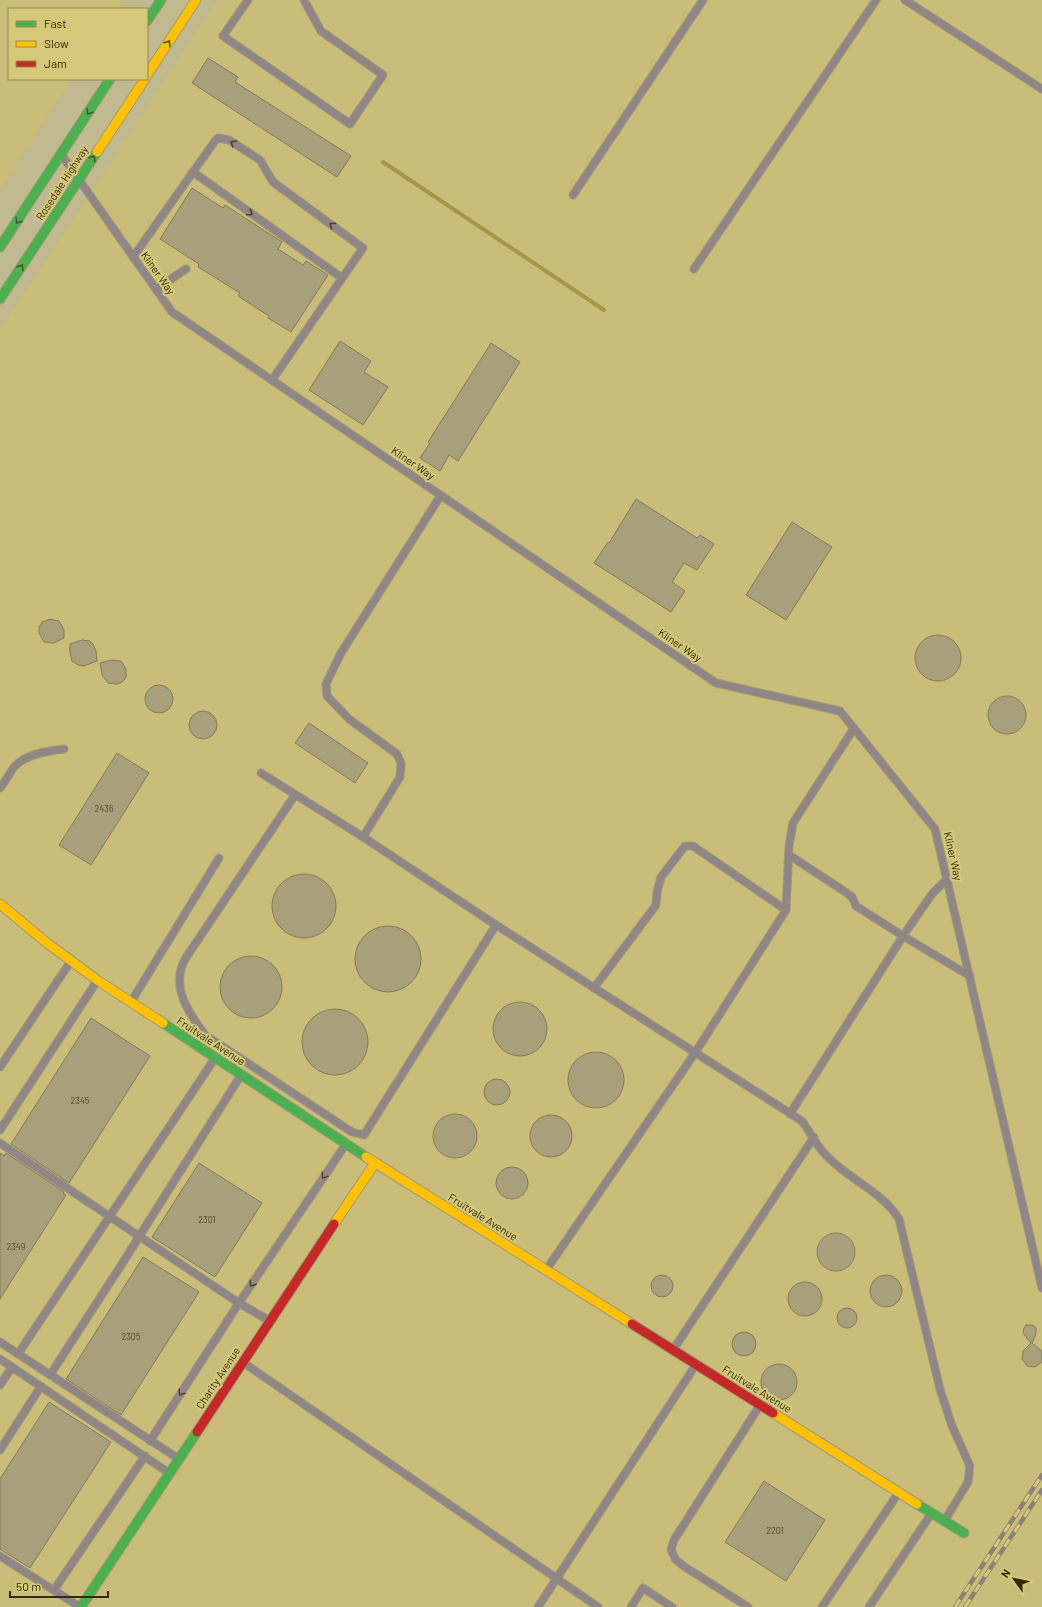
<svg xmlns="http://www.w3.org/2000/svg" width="1042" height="1607" viewBox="0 0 1042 1607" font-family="Barlow,sans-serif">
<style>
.built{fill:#cabd7a}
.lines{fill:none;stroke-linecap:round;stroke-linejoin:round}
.stream{stroke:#a59746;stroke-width:4}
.building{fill:#a7a07b;stroke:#837d59}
.lane-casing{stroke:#a09a78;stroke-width:9}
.fast-casing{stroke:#a09a78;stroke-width:11}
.slow-casing{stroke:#a09a78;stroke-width:11}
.jam-casing{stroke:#a09a78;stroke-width:11}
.lane{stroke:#918686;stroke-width:7}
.fast{stroke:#4caf50;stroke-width:9}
.slow{stroke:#ffc107;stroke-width:9}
.jam{stroke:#c62828;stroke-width:9}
.rail-casing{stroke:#8a8275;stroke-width:4.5}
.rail{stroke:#d6c87a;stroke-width:3;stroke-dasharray:9;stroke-linecap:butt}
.oneway{stroke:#3c6025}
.oneway2{stroke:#4e462e}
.labels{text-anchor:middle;stroke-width:4;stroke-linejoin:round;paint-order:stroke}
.number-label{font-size:9px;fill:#4e4826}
.street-label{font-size:11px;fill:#312b09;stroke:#d6c87a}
</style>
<rect width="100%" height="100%" fill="#c1b98f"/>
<g class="built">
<polygon points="0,0 123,0 118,9 9,9 9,79 72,79 0,190"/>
<polygon points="217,0 1042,0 1042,1607 0,1607 0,330"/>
</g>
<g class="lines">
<polyline class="stream" points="383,162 604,310"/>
</g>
<g class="building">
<polygon points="208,58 238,77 235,82 351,156 337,177 192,83"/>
<polygon points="192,188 223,208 225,205 279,240 282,242 278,249 303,265 306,261 328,275 291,332 268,318 269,316 238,296 240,293 198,267 199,264 160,239"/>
<polygon points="340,341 371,361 364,372 388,387 363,425 309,390"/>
<polygon points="491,343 520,362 458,461 449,455 440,471 420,458 430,443 428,442"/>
<polygon points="636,499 697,538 700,535 714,544 697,570 684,563 672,582 685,591 671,612 594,563 608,542 609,543"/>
<polygon points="792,522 832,547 786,620 746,595"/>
<polygon points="50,619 59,621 64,630 64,638 54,643 44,642 39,633 39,627 42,622"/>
<circle cx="938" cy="658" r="23"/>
<polygon points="82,640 90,641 93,644 96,651 97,661 84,666 78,665 72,661 70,653 70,644"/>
<polygon points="111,660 121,661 126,669 126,678 122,682 117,684 108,683 102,675 100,663"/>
<circle cx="159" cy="699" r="14"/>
<circle cx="1007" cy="715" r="19"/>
<circle cx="203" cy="725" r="14"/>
<polygon points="309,723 368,763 355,783 295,743"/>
<polygon points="117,753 149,773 91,865 59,845"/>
<circle cx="304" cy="906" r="32"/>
<circle cx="388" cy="959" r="33"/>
<circle cx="251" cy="987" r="31"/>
<circle cx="520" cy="1029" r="27"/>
<circle cx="335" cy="1042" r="33"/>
<polygon points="91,1018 150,1056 69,1183 11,1144"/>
<circle cx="596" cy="1080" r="28"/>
<circle cx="497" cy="1092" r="13"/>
<circle cx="455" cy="1136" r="22"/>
<circle cx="551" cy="1136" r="21"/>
<polygon points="0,1153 4,1156 6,1153 64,1192 63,1193 66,1195 0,1299"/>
<polygon points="199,1163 262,1203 215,1277 152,1237"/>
<circle cx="512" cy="1183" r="16"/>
<circle cx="836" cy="1252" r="19"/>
<polygon points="143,1257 199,1292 121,1415 66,1379"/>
<circle cx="886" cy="1291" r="16"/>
<circle cx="662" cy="1286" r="11"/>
<circle cx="805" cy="1299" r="17"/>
<circle cx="847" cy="1318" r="10"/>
<polygon points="1026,1325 1033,1325 1036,1328 1036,1334 1032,1343 1042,1351 1042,1362 1035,1367 1027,1366 1022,1359 1023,1351 1031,1343 1023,1333 1024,1328"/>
<circle cx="744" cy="1344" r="12"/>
<circle cx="779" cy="1382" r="18"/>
<polygon points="49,1402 111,1442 30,1568 0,1549 0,1479"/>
<polygon points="764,1481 825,1520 786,1581 725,1542"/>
</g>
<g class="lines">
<g class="lane-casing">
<g id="lane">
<polyline points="248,0 223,36 350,124 383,75 321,31 304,0"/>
<polyline points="905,0 1042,89"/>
<polyline points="63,157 172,312 716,683 840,711 935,829 1042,1288"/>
<polyline points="573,195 703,0"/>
<polyline points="133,257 193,172"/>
<polyline points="694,269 876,0"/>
<polyline points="156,289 186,269"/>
<polyline points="272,380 363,248 273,182 260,160 229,140 218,138 215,141 193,172 342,278"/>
<polyline points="261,773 363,837"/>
<path d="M0,788C5,782 9,774 14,767C26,754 47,751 64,749"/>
<path d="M295,795L185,959C170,987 189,1013 205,1035L352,1132L364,1135L496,925L363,837L400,777L401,763L397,754L349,719L327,696L326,684L341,653L441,495"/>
<polyline points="789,855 844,891 852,897 856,906 903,936 790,1114"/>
<polyline points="947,879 932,894 903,936 970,976"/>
<path d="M496,925L802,1121C810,1132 816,1145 825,1154C847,1179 882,1191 899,1219L940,1389L952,1426L970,1466L968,1482L945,1520"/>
<polyline points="594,988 656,905 657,892 661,877 685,846 693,846 786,910"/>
<polyline points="131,1002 219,858"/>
<polyline points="0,1067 71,961"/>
<polyline points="0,1130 97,981"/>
<polyline points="0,1143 239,1303 270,1321"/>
<polyline points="546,1270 695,1053 786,910 789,846 793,823 854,728"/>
<polyline points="0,1342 179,1459"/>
<polyline points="673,1350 814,1137"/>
<polyline points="18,1354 215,1058"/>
<polyline points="0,1359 169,1473"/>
<polyline points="244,1363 598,1607"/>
<polyline points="50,1375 120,1267 241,1075"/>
<polyline points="0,1385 12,1367"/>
<polyline points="150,1441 239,1303 346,1144"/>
<polyline points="0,1450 41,1386"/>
<polyline points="0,1556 80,1607"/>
<polyline points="54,1590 145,1456"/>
<polyline points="538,1607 695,1366"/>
<polyline points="631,1607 643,1588 672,1607"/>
<polyline points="748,1607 685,1567 676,1560 671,1550 674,1540 760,1405"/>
<polyline points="822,1607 899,1492"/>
<polyline points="869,1607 931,1514"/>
</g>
</g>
<g class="fast-casing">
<g id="fast">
<polyline points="147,21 161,0"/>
<polyline points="0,247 110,79"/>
<polyline points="0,299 97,152"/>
<polyline points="163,1023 366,1157"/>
<polyline points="917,1504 964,1533"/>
<polyline points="81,1607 197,1432"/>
</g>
</g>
<g class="slow-casing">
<g id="slow">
<polyline points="147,75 196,0"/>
<polyline points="97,152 145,79"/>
<polyline points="0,904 47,943 97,980 163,1023"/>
<polyline points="366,1157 632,1324"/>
<polyline points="334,1224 375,1163"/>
<polyline points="773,1413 917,1504"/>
</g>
</g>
<g class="jam-casing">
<g id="jam">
<polyline points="632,1324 773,1413"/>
<polyline points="197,1432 334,1224"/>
</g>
</g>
<use href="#lane" class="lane"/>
<use href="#fast" class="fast"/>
<use href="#slow" class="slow"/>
<use href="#jam" class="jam"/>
<g class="rail-casing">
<g id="rail">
<polyline points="955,1607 1042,1475"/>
<polyline points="965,1607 1042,1490"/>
</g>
</g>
<use href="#rail" class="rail"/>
</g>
<defs><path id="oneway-chevron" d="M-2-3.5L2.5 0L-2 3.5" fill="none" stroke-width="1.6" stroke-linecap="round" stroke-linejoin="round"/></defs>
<g class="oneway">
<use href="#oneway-chevron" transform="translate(168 43) rotate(-57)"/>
<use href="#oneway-chevron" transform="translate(89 112) rotate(123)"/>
<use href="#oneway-chevron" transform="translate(93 158) rotate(-57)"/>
<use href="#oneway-chevron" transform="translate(18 221) rotate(123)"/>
<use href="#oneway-chevron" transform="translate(21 267) rotate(-57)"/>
</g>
<g class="oneway2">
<use href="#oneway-chevron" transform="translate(233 143) rotate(-148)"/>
<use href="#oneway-chevron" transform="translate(250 213) rotate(35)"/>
<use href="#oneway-chevron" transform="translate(332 225) rotate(-144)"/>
<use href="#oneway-chevron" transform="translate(324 1176) rotate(124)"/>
<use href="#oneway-chevron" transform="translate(252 1284) rotate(124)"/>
<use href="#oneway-chevron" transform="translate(181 1393) rotate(123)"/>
</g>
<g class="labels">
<g class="number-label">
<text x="104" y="812">2436</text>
<text x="80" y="1104">2345</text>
<text x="207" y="1223">2301</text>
<text x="16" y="1250">2349</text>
<text x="131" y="1340">2305</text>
<text x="775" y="1534">2201</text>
</g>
<g class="street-label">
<text transform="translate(62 183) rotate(-57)" y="4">Rosedale Highway</text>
<text transform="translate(158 273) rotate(55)" y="4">Kliner Way</text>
<text transform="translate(413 463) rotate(34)" y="4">Kliner Way</text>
<text transform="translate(680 645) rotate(34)" y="4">Kliner Way</text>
<text transform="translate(953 856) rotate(77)" y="4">Kliner Way</text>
<text transform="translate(211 1041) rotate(33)" y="4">Fruitvale Avenue</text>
<text transform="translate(483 1217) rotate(32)" y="4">Fruitvale Avenue</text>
<text transform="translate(218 1378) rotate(-57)" y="4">Charity Avenue</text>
<text transform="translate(757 1389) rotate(32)" y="4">Fruitvale Avenue</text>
</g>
</g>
<rect x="8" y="8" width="140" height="72" fill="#d6c87a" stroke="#94894d"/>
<rect x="16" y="21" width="20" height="6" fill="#4caf50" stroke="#94894d"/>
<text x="44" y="28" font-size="12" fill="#312b09">Fast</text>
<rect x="16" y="41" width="20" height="6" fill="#ffc107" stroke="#94894d"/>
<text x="44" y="48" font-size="12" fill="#312b09">Slow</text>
<rect x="16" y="61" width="20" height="6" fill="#c62828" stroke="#94894d"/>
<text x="44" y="68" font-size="12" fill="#312b09">Jam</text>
<g transform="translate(1014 1579) rotate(303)" stroke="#d6c87a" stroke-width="3" paint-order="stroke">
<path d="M0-3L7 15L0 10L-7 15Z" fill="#312b09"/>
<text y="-6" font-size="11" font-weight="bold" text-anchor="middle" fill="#312b09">N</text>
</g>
<path d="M10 1591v6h98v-6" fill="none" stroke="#312b09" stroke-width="2"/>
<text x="16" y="1591" font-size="12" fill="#312b09" stroke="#d6c87a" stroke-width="3" paint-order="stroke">50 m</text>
</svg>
